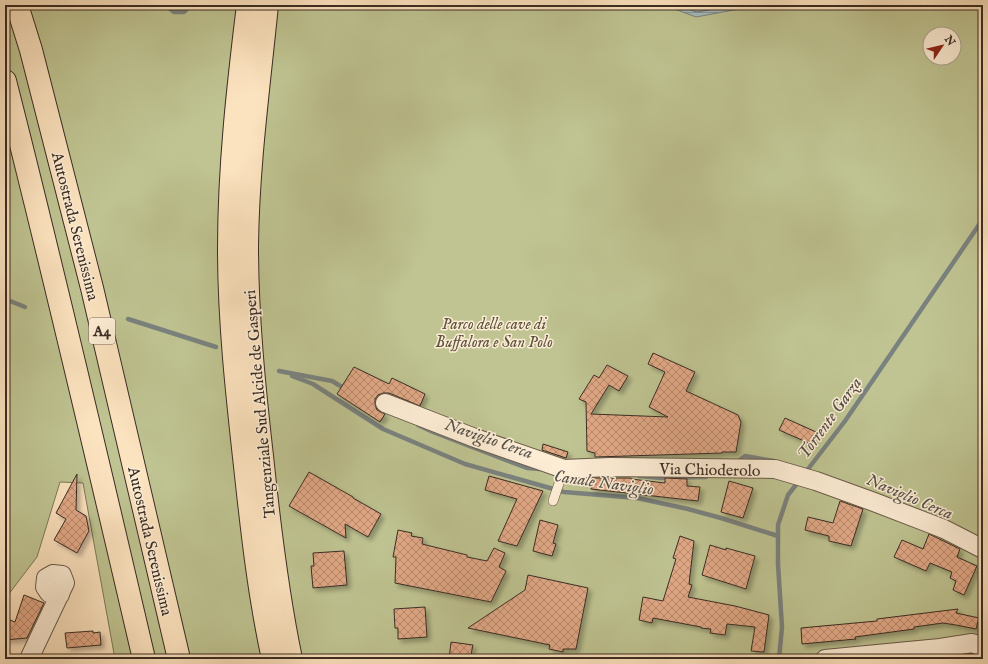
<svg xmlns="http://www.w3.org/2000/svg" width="988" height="664" viewBox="0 0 988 664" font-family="'IM FELL English',serif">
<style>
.park{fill:#bfc492;stroke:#7c785a;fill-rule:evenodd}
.water{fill:url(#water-rules);stroke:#7a827f}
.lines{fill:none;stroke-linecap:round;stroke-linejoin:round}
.shore{stroke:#6f7470;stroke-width:1}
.stream{stroke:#7a827f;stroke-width:4.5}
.building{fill:url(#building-cross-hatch);stroke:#3a2c23;filter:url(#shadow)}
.lane-casing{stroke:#6a5a4a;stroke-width:10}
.street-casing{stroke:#6a5a4a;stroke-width:20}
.highway-casing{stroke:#3a2c23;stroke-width:24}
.lane{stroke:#fdedd5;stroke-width:9}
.street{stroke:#fdedd5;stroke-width:18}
.highway{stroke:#fce3bf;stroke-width:22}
.labels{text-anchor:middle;stroke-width:3;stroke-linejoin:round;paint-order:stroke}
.shield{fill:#fdedd5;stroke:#746658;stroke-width:1}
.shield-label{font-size:15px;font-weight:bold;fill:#3a2c23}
.street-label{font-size:16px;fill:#3a2c23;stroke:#fdedd5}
.park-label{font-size:16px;font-style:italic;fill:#5b523f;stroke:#fdedd5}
.water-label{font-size:17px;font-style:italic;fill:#54504a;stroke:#fdedd5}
</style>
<defs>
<pattern id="water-rules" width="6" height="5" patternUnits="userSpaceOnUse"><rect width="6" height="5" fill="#a4bbbd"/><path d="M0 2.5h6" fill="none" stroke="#879899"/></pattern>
<pattern id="building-cross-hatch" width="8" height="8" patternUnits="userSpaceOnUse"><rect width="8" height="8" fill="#e1a886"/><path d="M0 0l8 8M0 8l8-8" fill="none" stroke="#b7896d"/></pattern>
<filter id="shadow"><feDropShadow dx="3.5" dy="3.5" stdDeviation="2" flood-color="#0004"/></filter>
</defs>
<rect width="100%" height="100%" fill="#fce3bf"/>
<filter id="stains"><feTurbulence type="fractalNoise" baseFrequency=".005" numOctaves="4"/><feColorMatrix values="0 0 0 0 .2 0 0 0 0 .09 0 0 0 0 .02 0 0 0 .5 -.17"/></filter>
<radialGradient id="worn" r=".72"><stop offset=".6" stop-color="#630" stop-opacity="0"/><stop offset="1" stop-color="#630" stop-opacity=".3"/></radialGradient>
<path class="park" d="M5,5H983V659H115L83,483L60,482L37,557L5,599ZM930,34H954V58H930Z"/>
<polygon class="water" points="664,5 746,5 739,9 696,17"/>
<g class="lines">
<polyline class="shore" points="676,5 697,12 738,5"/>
<g class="stream">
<polyline points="165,5 174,12 184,12 191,5"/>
<polyline points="5,299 25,307"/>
<polyline points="128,319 216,347"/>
<polyline points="279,371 332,381 347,390"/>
<polyline points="292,376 313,384 383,429 465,464 564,492 637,498 688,509 721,518 778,536"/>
<polyline points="418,425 433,432 527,468 540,469"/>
<polyline points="736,463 745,456 774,461"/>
<polyline points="805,473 845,421 983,219"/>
<polyline points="639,476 661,478 706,477"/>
<polyline points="779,659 782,627 778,564 778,525 788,495 799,481"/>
</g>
</g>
<g class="building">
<polygon points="653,353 695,372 686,391 738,415 741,422 736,452 722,452 722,453 595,457 595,453 587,451 586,402 579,399 594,375 599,378 607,365 628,376 619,391 609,385 591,414 668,417 649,407 665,372 648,364"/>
<polygon points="354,367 389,384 392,378 425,394 420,406 389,393 383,393 378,395 375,399 375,404 377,410 385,414 380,422 337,394"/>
<polygon points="785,418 816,432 811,444 779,430"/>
<polygon points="543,444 568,452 566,458 542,450"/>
<polygon points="309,472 353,497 353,498 381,514 368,537 345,524 346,538 289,506"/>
<polygon points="77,474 76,510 86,516 89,531 77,553 54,540 66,519 56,513"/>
<polygon points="489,476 543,491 517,546 498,541 517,499 485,490"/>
<polygon points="592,478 631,478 631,479 665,483 665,478 687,479 687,486 700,487 698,501 591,489"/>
<polygon points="729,481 753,488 743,518 721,512"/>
<polygon points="840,501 863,509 851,546 829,541 829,536 805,530 808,517 833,523"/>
<polygon points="540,520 558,525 553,543 556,544 552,556 533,551"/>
<polygon points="398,530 412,533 411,536 423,538 422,544 467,555 467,557 487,561 494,548 505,553 499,567 506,571 491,602 395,583 396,557 393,557"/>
<polygon points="929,534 960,549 957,557 977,566 964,595 953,590 956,581 950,578 952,572 930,563 926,571 894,557 902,540 923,549"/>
<polygon points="680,536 694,541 689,584 692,585 688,597 735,606 769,615 764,652 751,651 755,627 727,624 725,635 710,633 711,629 701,628 701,627 653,618 652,623 639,620 643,597 663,601 676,559 673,558"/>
<polygon points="710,545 726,550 726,548 755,556 746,589 702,575"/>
<polygon points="344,551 347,585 313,588 311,566 314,566 313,553"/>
<polygon points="528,575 588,588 576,649 563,649 563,652 549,649 550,645 468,628 525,590"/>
<polygon points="24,595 44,603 27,638 5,640 5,618 15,622"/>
<polygon points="425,607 427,637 398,639 398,628 395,628 394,609"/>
<polygon points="958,609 956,613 979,618 976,629 956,625 943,623 914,627 914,629 855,637 856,639 802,644 801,628 877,621 877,619"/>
<polygon points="93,631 93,633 100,632 101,645 67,648 65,633"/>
<polygon points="451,642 473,645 470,659 449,659"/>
<polygon points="968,654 971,654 983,657 983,659 965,659"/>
</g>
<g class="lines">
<g class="lane-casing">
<polyline id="lane" points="553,501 564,469"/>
</g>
<g class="street-casing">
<g id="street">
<polyline points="385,403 475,438 564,469 610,467 775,469 816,481 874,502 944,529 983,549"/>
<polyline points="29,659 65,583 62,575 53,574 46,578 45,587 49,593 60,595"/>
<polyline points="825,659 940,648 972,643 983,647"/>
</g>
</g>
<g class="highway-casing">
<g id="highway">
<polyline points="17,5 31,50 92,288 179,659"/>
<path d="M248,5C238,86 229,167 229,249C229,321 237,394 245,466C252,531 259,595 273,659"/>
<path d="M267,5C259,85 248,165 247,245C247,316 254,386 262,456C269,524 277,592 291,659"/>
<path d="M5,81C54,273 99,466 144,659"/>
</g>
</g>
<use href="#lane" class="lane"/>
<use href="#street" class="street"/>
<use href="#highway" class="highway"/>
</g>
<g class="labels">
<rect class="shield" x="89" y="318" width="26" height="26" rx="3"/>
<g class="shield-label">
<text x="102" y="336">A4</text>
</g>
<g class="street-label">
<text transform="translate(76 226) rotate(76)" y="6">Autostrada Serenissima</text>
<text transform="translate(259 404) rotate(-95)" y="6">Tangenziale Sud Alcide de Gasperi</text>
<text transform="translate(710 469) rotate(1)" y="6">Via Chioderolo</text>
<text transform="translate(151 541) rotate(77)" y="6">Autostrada Serenissima</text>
</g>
<g class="park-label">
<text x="494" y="329">Parco delle cave di<tspan x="494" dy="18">Buffalora e San Polo</tspan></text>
</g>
<g class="water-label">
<text transform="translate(829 418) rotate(-54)" y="6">Torrente Garza</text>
<text transform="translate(489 438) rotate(19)" y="6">Naviglio Cerca</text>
<text transform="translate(604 482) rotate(8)" y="6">Canale Naviglio</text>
<text transform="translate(910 496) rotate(23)" y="6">Naviglio Cerca</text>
</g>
</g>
<rect width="988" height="664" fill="none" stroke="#fce3bf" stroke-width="20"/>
<rect x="6" y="6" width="976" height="652" fill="none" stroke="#3a2c23" stroke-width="2"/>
<rect x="10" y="10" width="968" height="644" fill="none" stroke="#3a2c23"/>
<g transform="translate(942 46) rotate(55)"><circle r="19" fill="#fdedd5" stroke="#afa08e"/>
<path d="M0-3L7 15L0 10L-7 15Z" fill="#8f2418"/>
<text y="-6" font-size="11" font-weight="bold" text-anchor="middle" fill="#3a2c23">N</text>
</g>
<rect width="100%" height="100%" filter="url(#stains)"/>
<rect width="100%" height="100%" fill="url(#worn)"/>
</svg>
